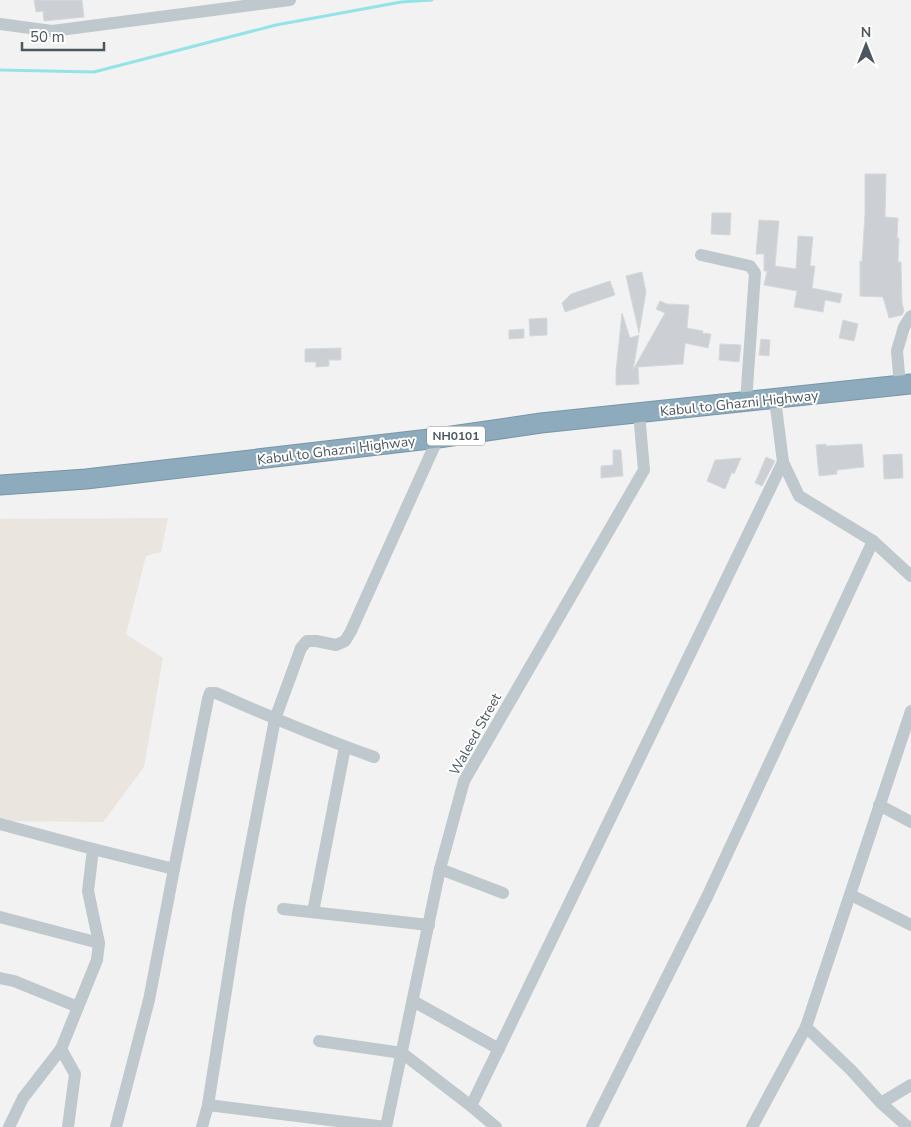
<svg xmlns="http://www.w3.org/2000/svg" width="911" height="1127" viewBox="0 0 911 1127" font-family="'Nunito Sans',sans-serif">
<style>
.commercial{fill:#eae5df}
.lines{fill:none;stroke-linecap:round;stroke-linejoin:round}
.stream{stroke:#94e3e7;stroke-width:3}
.building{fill:#cccfd3;stroke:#d6d9dc}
.highway-casing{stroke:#7896a8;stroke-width:21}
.minor{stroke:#bec8cd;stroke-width:12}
.highway{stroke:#8dabbc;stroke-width:19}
.labels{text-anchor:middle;stroke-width:4;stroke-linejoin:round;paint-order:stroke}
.shield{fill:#fff;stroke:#80898e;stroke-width:1}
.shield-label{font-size:12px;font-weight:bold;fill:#4a575e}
.street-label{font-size:14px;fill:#4a575e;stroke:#fff}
</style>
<rect width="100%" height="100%" fill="#f3f2f2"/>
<polygon class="commercial" points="168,518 161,552 146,556 126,634 163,658 144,767 103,822 0,821 0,519"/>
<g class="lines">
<polyline class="stream" points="0,70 94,72 276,25 401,2 432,0"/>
</g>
<g class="building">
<polygon points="34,0 82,0 84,17 44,21 43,11 36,12"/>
<polygon points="865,174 886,174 885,217 898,218 897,238 899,238 898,262 901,262 902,303 904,311 902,315 889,318 883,297 860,296 860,261 862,262 865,213"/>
<polygon points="712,213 731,213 730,235 711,234"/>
<polygon points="759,220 779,221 775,266 796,269 798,236 813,237 810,266 815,266 812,288 842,294 840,303 825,300 823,312 794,307 797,291 764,285 767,271 764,271 764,254 756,254"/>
<polygon points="642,272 646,292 639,333 626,276"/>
<polygon points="610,281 615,295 565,312 562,303 571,294"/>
<polygon points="660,301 667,304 689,305 687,328 703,331 702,333 711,334 708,348 685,343 683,364 638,367 639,384 616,385 616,371 622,313 630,338 639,335 633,370 665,313 656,309"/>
<polygon points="547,318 547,335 530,336 529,319"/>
<polygon points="843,320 858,324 854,341 839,338"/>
<polygon points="524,329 524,338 509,339 509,330"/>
<polygon points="761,339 770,340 769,356 759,355"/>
<polygon points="720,344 741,345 739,362 719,360"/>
<polygon points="341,348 341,360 329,360 329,366 316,367 316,362 305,362 305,349"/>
<polygon points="826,444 826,446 862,444 864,467 837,470 837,474 819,476 816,445"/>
<polygon points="613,450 621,450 623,476 601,478 601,466 613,465"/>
<polygon points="902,454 903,478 884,479 883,455"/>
<polygon points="766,457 775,461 762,486 755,483"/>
<polygon points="741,458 734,474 732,472 725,489 707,481 715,460"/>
</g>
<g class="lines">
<g class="highway-casing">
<polyline id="highway" points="0,485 86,479 438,438 541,423 911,384"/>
</g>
<g class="minor">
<polyline points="0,24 52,31 290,0"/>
<polyline points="701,255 750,266 755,273 746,402"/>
<polyline points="900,385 897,351 904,327 911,316"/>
<polyline points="775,399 783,462 799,496 873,541 911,576"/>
<polyline points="879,805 911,822"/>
<polyline points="0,824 93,849 174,869"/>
<polyline points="440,869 503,893"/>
<polyline points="851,895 911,925"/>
<polyline points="283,909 429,925"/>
<polyline points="313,912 345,747"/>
<polyline points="0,917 99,943"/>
<polyline points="0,978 14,981 78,1007"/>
<polyline points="413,1001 499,1049"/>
<polyline points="806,1027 851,1070 881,1103 908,1127"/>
<polyline points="319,1041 402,1053 471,1106 496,1127"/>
<polyline points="61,1049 75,1074 68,1127"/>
<polyline points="881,1103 911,1085"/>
<polyline points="208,1105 386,1127"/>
<polyline points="471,1106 783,462"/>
<polyline points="9,1127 23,1098 61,1049 97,960 99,943 88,891 93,849"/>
<path d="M116,1127L149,1000L174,869L208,699L210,693H216C268,716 320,738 374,757"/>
<polyline points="202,1127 208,1105 239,908 275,719 301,648 307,641 316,641 336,645 345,641 351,631 438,438"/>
<polyline points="386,1127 440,869 464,781 644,470 639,413"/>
<polyline points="592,1127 707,897 873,541"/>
<polyline points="752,1127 806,1027 911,711"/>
</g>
<use href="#highway" class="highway"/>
</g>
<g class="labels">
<rect class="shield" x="427" y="426.5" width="58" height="19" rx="4"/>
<g class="shield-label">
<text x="456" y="440">NH0101</text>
</g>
<g class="street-label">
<text transform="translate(739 403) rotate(-6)" y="5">Kabul to Ghazni Highway</text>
<text transform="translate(336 450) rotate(-7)" y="5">Kabul to Ghazni Highway</text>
<text transform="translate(475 734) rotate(-61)" y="5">Waleed Street</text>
</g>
</g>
<g transform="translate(866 45)" stroke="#ffffff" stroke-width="4" paint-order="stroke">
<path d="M0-4L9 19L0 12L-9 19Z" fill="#4a575e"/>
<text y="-8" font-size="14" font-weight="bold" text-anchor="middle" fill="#4a575e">N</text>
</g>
<path d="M22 42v8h82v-8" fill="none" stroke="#4a575e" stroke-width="2.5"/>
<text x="30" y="42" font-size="15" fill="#4a575e" stroke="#ffffff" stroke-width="4" paint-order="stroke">50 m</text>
</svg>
